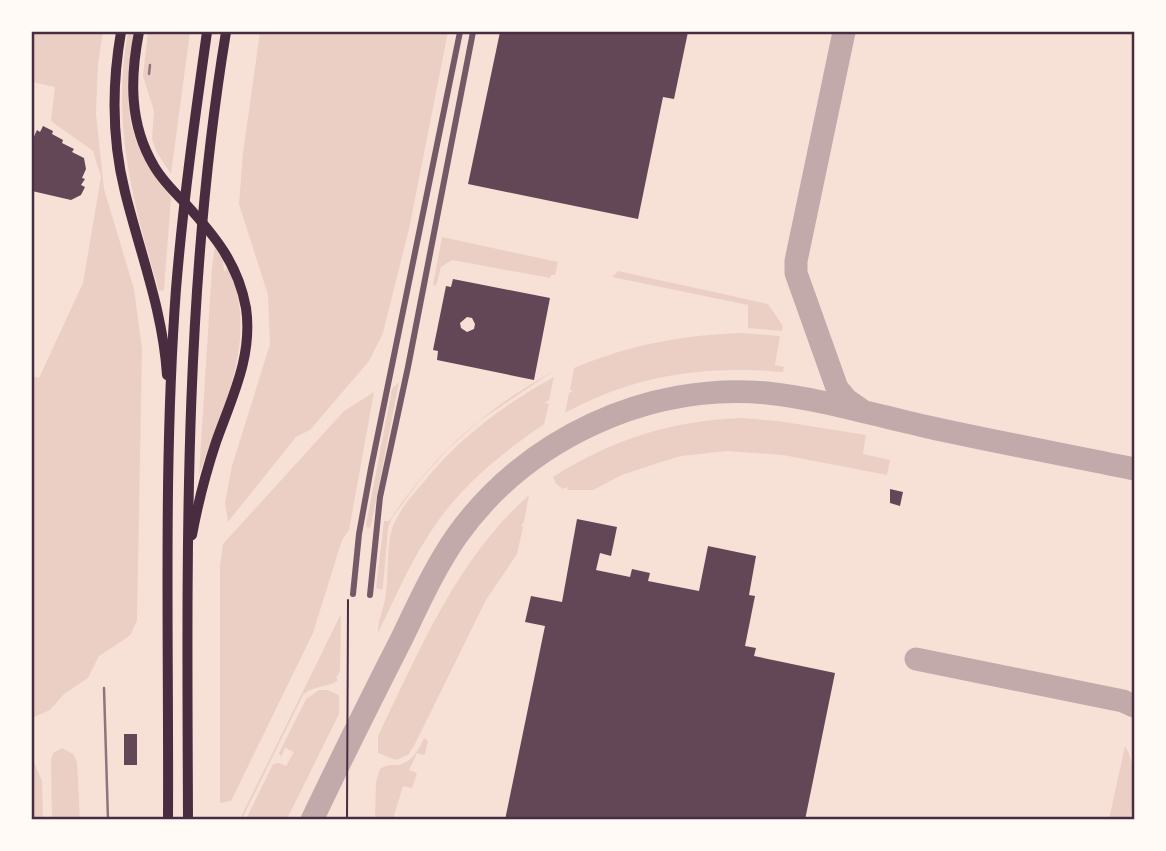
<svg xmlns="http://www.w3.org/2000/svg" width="1166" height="851" viewBox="0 0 1166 851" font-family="Ubuntu,sans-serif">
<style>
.green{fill:#ebcfc5}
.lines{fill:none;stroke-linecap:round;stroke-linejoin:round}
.taxiway{stroke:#c3aaaa;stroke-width:23}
.building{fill:#644757;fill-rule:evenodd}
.path{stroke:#4a2c40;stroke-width:2}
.tertiary{stroke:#755966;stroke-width:6}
.motorway{stroke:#4a2c40;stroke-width:10}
.rail{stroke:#8f747c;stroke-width:2.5}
.neatline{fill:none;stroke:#4a2c40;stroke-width:2.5}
</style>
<rect width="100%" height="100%" fill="#f7e1d7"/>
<g class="green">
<polygon points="32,32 103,32 98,64 96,114 102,170 104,189 134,289 142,349 137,620 131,634 125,639 99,656 88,678 64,694 50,710 32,718 32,376 39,378 83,283 101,177 93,151 51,121 55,87 32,82"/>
<path d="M128,32H134C122,101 124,141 171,197L164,290L159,291C133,203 111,124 128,32Z"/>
<polygon points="148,32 190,32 171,174 157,153 152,139 154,111 143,76"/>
<polygon points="260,32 448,32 409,229 383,333 369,361 310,430 296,437 228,522 225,503 232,466 270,344 268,295 239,204 243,153"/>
<polygon points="442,237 558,262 555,275 551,275 550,278 452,260 441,267 436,286 433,285"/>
<path d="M215,246L223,258L224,271H226V262C262,335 223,406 199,475L212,267Z"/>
<polygon points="618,271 768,304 783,326 782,331 748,328 748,305 612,277"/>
<path d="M741,333L780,336L775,365L784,367L783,372C706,365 633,375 565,413L569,393L573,391L570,390L574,368C629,345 682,335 741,333Z"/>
<path d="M555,370L479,421L448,449L420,480L392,518L388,528L383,587L382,590L376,588L384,521H389C436,452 482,411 555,370Z"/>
<path d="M554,377L549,400L545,403L549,404L544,424C499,455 457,489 428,536C408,567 394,600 378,633C378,617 385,607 386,592C389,571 386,543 394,523C401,509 412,495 422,484C459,438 503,405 554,377Z"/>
<polygon points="399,382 371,526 368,529 366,525 392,389"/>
<polygon points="374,392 349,530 342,540 313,633 231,801 220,803 220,565 223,544 344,411"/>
<path d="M741,418L778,421L866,435L863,454L890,460L887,475L783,455L727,451L681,456L661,462L622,475L593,490H567L568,487L563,489L556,484L553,477C613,439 670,421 741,418Z"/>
<path d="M529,495L524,522L521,525L523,527L517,554L486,600L414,746L408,755L396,760L378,753V736C420,650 456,560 529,495Z"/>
<path d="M341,614L340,671L336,678L338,680C328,688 314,685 303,695L242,819H240Z"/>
<polygon points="319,690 328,690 339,695 339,714 287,819 246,819 273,764 279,763 286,766 294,752 285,748 281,757 279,753 306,699"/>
<path d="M424,738L428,741L425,754L423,755L417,753L409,770L417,773L412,788L403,786L393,819H375L376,782L380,769C386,765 389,765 396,765C411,764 418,751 424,738Z"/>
<path d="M1125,746C1138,767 1134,796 1130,819H1109Z"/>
<polygon points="62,748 73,754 77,762 80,819 52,819 51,760 53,753"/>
<polygon points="32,757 42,781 43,819 32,819"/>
</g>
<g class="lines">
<g class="taxiway">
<polyline points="844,32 796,261 796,273 837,388 847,400 860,409"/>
<polyline points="916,659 1123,701 1134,706"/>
<path d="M312,820C341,759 371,699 401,640C418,605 434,569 456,537C525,439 648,382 767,393C822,399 874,415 928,427C996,442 1066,455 1134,469"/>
</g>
</g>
<g class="building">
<polygon points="500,32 688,32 674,99 663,97 638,219 468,184"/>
<polygon points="43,126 53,131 52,134 63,140 62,143 74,149 72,152 84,158 86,169 82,178 85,179 81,185 85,187 81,195 71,200 32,191 32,141 37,130 40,132"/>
<path d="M453,279L550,298L534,380L437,360L438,351L433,350L446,286L451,287ZM467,317L472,318L475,324L474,329L467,332L461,328L460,323Z"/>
<polygon points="890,489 903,492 900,506 890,503"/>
<polygon points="577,519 617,527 611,556 600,553 596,570 630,577 632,569 650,573 648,581 699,591 708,546 756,556 749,595 755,596 745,646 756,648 754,656 835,673 805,820 505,820 545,626 525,622 531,596 562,602"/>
<rect x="124" y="734" width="13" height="31"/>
</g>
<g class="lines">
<polyline class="path" points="347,820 348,600"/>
<g class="tertiary">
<polyline points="353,594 359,534 371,468 460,32"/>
<polyline points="370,595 380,497 408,367 473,32"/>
</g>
<g class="motorway">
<path d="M121,32C112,84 112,140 125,192C140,253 163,311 167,375"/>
<path d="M139,32C130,78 129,124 154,166C162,180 174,192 185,203C214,235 238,263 246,308C253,356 232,397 216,442C206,472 198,503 192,535"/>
<path d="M168,820C169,643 163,465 176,289C183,203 195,117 207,32"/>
<path d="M188,820C187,556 183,292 226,32"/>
</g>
<g class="rail">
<polyline points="149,74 150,65"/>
<polyline points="104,688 108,820"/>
</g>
</g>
<rect width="1166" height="851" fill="none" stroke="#fffaf5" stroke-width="66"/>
<rect x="33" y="33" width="1100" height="785" class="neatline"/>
</svg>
